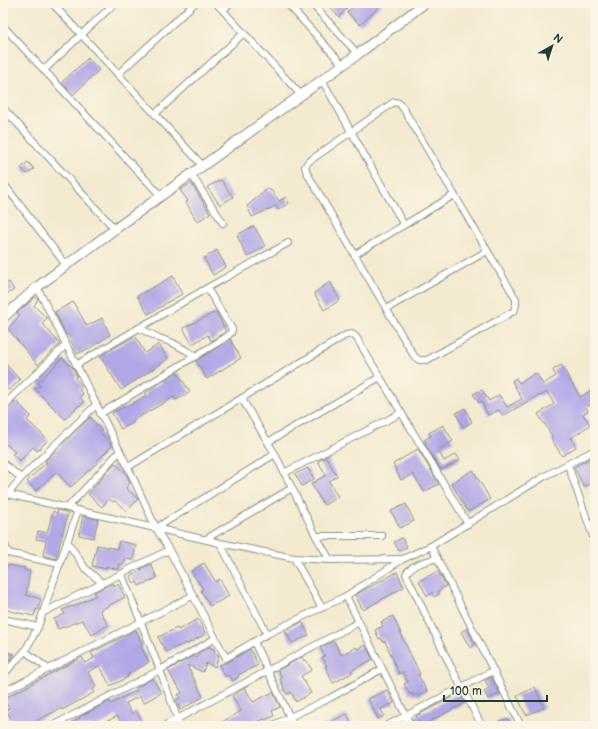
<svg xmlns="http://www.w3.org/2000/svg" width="598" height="729" viewBox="0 0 598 729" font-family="'Balsamiq Sans',sans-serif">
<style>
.building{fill:#b1a7e7}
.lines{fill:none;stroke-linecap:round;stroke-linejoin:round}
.street-casing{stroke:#899482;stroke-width:8}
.secondary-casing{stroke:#899482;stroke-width:11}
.street{stroke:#fff;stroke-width:6}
.secondary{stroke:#fff;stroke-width:9}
</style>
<rect width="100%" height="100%" fill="#fcf5e5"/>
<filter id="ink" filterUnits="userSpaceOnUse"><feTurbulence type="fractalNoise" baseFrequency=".025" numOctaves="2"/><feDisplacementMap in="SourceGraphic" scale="8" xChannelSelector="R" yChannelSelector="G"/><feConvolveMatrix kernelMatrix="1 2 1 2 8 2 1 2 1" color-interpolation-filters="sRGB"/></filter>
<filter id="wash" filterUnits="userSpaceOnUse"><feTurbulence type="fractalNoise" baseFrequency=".012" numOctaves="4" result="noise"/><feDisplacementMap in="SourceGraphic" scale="16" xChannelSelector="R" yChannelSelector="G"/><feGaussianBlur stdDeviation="0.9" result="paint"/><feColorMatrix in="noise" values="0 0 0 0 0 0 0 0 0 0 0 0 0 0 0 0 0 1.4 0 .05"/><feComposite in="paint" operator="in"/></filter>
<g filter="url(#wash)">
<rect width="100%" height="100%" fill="#f3ead0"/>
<g id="blocks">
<g class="building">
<polygon points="326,3 342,3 347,8 339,17"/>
<polygon points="357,3 383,3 360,25 347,12"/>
<polygon points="88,58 99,70 73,95 62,82"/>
<polygon points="28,162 34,169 27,174 21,168"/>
<polygon points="221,180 233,197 220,205 207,187"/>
<polygon points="191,183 210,213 197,222 186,202 188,201 180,190"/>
<polygon points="267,189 272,191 279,201 286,197 289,203 278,210 276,206 252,217 247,206"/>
<polygon points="254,226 265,246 247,257 237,235"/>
<polygon points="217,250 226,267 213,275 204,258"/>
<polygon points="173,276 182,294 164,304 164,305 148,314 137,296"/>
<polygon points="9,282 14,290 3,296 3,285"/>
<polygon points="330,282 340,300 324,310 314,293"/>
<polygon points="35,297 38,299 34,306 47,318 42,323 60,344 38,365 8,329 20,315 17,313"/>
<polygon points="73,302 87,326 102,318 110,335 92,347 77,354 68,334 66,335 55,312"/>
<polygon points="216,312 226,331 211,341 208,335 192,344 183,328"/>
<polygon points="135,336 145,353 159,344 168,359 121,390 100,356"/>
<polygon points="230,339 241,358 207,379 196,361"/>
<polygon points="62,358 73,368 77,376 75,378 82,386 79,390 83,394 80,397 84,402 80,406 79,405 65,419 35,389 40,386 38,383"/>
<polygon points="3,361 20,380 9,390 6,388 3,392"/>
<polygon points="561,365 580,397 595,388 595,402 586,407 588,411 583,414 590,425 571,438 576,447 562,456 551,438 553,437 538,414 554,404 547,392 540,396 539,395 503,416 499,410 488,415 481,401 479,403 473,394 482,390 489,401 499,395 507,407 522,399 512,381 516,378 519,383 536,373 543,384 556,376 553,370"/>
<polygon points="177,372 190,392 176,400 174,397 132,421 133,423 121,429 112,413 124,407 125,408 147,395 145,393"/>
<polygon points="16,401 31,416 27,420 48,440 37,451 33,447 20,461 12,454 15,452 6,444 3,447 3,414"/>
<polygon points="465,408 472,422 463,427 456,413"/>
<polygon points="90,417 102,431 100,432 112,446 97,461 98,462 71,487 56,472 36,491 27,481 47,462 45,461"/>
<polygon points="443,425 453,441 438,450 444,461 456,454 460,460 441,470 425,444 426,443 424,440 431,436 429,433"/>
<polygon points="418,449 439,484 424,492 413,474 401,480 393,464"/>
<polygon points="595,456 595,481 584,487 574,467"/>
<polygon points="326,457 337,476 329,481 338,497 324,505 311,484 326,475 318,461"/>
<polygon points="115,463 126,473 130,483 126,488 138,499 127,511 115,501 113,502 109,499 102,507 88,494"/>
<polygon points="308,468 314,479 302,486 295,474"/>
<polygon points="473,470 490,499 468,512 451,483"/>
<polygon points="406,504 414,521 400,528 391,511"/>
<polygon points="58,510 68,513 56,559 43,555 46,541 36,539 38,531 47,533 53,511 57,513"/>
<polygon points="83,516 98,519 94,538 79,535"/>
<polygon points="402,538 407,547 399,551 394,542"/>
<polygon points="119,541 136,545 133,560 125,559 123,565 120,564 118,570 106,566 106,569 92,566 97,545 117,549"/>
<polygon points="204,563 216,582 220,579 229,596 210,606 201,591 203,589 191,571"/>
<polygon points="3,564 25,568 24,570 30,571 26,595 41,599 38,610 36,609 34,616 5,610 6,608 3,608"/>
<polygon points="151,564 157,578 139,586 137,582 134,583 130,576 143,570 140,569"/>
<polygon points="438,571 446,586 438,591 439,594 434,597 432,593 427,596 419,581"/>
<polygon points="397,572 404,587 363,610 355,595"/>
<polygon points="113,583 114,586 118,584 125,597 100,610 108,625 92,635 82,620 58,629 54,619 65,614 62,610 72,606 73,607 96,595 94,592"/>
<polygon points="393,616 402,636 401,636 411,655 420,674 418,675 427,691 418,696 417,694 413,696 412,693 410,695 404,684 408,682 403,672 399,674 385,641 383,642 381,638 379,639 375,630 383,626 381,622"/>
<polygon points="198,619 206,634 187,644 186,643 166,652 158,637 177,628 178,630"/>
<polygon points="302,622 309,635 292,643 285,631"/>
<polygon points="467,628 475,645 470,648 461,632"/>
<polygon points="136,630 143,646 141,646 149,662 127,675 128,677 110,686 100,666 99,666 88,672 96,687 93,689 95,692 62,710 62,708 34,722 36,726 10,726 10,724 13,722 6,710 9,708 3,699 82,657 85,663 94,658 91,653"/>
<polygon points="334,641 341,655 356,647 357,649 365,645 373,659 351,671 352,673 333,683 325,666 327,666 322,657 325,656 320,648"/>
<polygon points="209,647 215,650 214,653 219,655 215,667 206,663 203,672 187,665 203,697 180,710 176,700 180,698 178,695 182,693 177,684 176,685 168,670 193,656 197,658 198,653"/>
<polygon points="250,649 258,665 238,675 239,677 233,681 229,675 226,677 219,665 228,662"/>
<polygon points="3,652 14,654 11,660 9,659 7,664 3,663"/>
<polygon points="302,657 304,661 306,660 312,670 301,676 311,693 296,702 291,692 287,694 283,688 284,687 280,679 282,678 278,670"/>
<polygon points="491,677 500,694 488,699 484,691 489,688 485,680"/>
<polygon points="153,678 161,693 143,703 140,696 126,703 132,714 136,711 143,723 138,726 123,726 117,716 98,726 66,726 80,718 79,717 110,701 111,704 137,690 136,688"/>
<polygon points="535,687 544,708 526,715 517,696"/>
<polygon points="245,688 253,702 273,692 280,707 272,711 274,716 265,720 264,719 250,726 215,726 241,711 232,696"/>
<polygon points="387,690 394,703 381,709 384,716 378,719 368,699"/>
<polygon points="460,693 465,703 421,726 416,716"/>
<polygon points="347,714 353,726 322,726"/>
<polygon points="508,719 511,726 501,726 498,721"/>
</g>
</g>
</g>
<g filter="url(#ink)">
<use href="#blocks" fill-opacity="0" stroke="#899482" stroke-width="1"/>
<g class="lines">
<g class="street-casing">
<g id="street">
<polyline points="52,3 203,166"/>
<polyline points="216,3 301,95"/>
<polyline points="287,3 343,65"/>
<polyline points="311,3 358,54"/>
<polyline points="223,10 231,3"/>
<polyline points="3,26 161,196"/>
<polyline points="44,70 115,3"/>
<polyline points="118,74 195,3"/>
<polyline points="322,80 404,225"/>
<polygon points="394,102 399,103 403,108 516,299 516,305 514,311 427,360 419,360 414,356 307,173 305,167 308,162"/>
<polyline points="3,108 115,229"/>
<polyline points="155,114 244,33"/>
<polyline points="191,174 223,223"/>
<polyline points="3,183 66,265"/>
<polyline points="354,255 454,195"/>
<polyline points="37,287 128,467 156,528 169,550 226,658 267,634 346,596 403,559 431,546 545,476 595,450"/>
<polyline points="386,309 487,251"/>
<polyline points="139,328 159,338 173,343 196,356"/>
<polyline points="76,365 207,288 288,243"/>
<polyline points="242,399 275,454 316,536 330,560"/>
<polyline points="3,406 66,345"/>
<polyline points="100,414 225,338 231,333 232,329 207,288"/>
<polyline points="268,442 380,377"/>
<polyline points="3,463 21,478"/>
<polyline points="568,465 595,542"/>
<polyline points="128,467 346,335 352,334 356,337 468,524"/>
<polyline points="284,473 401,413"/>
<polyline points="3,493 220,543 294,558 330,560 402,559"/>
<polyline points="8,494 21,478 96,405"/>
<polyline points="67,508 120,451"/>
<polyline points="156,528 275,454"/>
<polyline points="316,536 382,536"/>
<polyline points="206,539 292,488"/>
<polyline points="3,540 8,553"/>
<polyline points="67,541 85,568 102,583"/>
<polyline points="220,543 267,634"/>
<polyline points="431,546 521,726"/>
<polyline points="169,550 126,571 122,575 160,670 180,726"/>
<polyline points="3,552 60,564"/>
<polyline points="294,558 322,608"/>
<path d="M437,558C427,561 411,564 406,574L451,667L482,726"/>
<polyline points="346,596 411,726"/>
<polyline points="44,612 123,573"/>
<polyline points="3,619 38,627"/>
<polyline points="254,642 294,726"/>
<polyline points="25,651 48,669"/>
<polyline points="3,675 25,651 38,627 78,510"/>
<polyline points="3,692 192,596"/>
<polyline points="3,718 6,726"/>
<polyline points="52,726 160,670 214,639"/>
<polyline points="164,726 359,622"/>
<polyline points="271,726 330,698 382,669"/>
<polyline points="386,726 493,671"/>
</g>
</g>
<g class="secondary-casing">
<polyline id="secondary" points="3,318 37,287 115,229 358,54 425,3"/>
</g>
<use href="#street" class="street"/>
<use href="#secondary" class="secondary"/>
</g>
</g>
<rect width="598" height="729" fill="none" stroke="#fcf5e5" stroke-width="16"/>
<g transform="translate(552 46) rotate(39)" stroke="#fcf5e5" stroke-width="3" paint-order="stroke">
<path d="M0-3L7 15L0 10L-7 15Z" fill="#1f3d34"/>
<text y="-6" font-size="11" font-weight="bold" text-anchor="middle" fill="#1f3d34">N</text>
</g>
<path d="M444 695v6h103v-6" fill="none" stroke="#1f3d34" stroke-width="2"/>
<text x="450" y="695" font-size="12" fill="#1f3d34" stroke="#fcf5e5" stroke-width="3" paint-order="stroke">100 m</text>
</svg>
